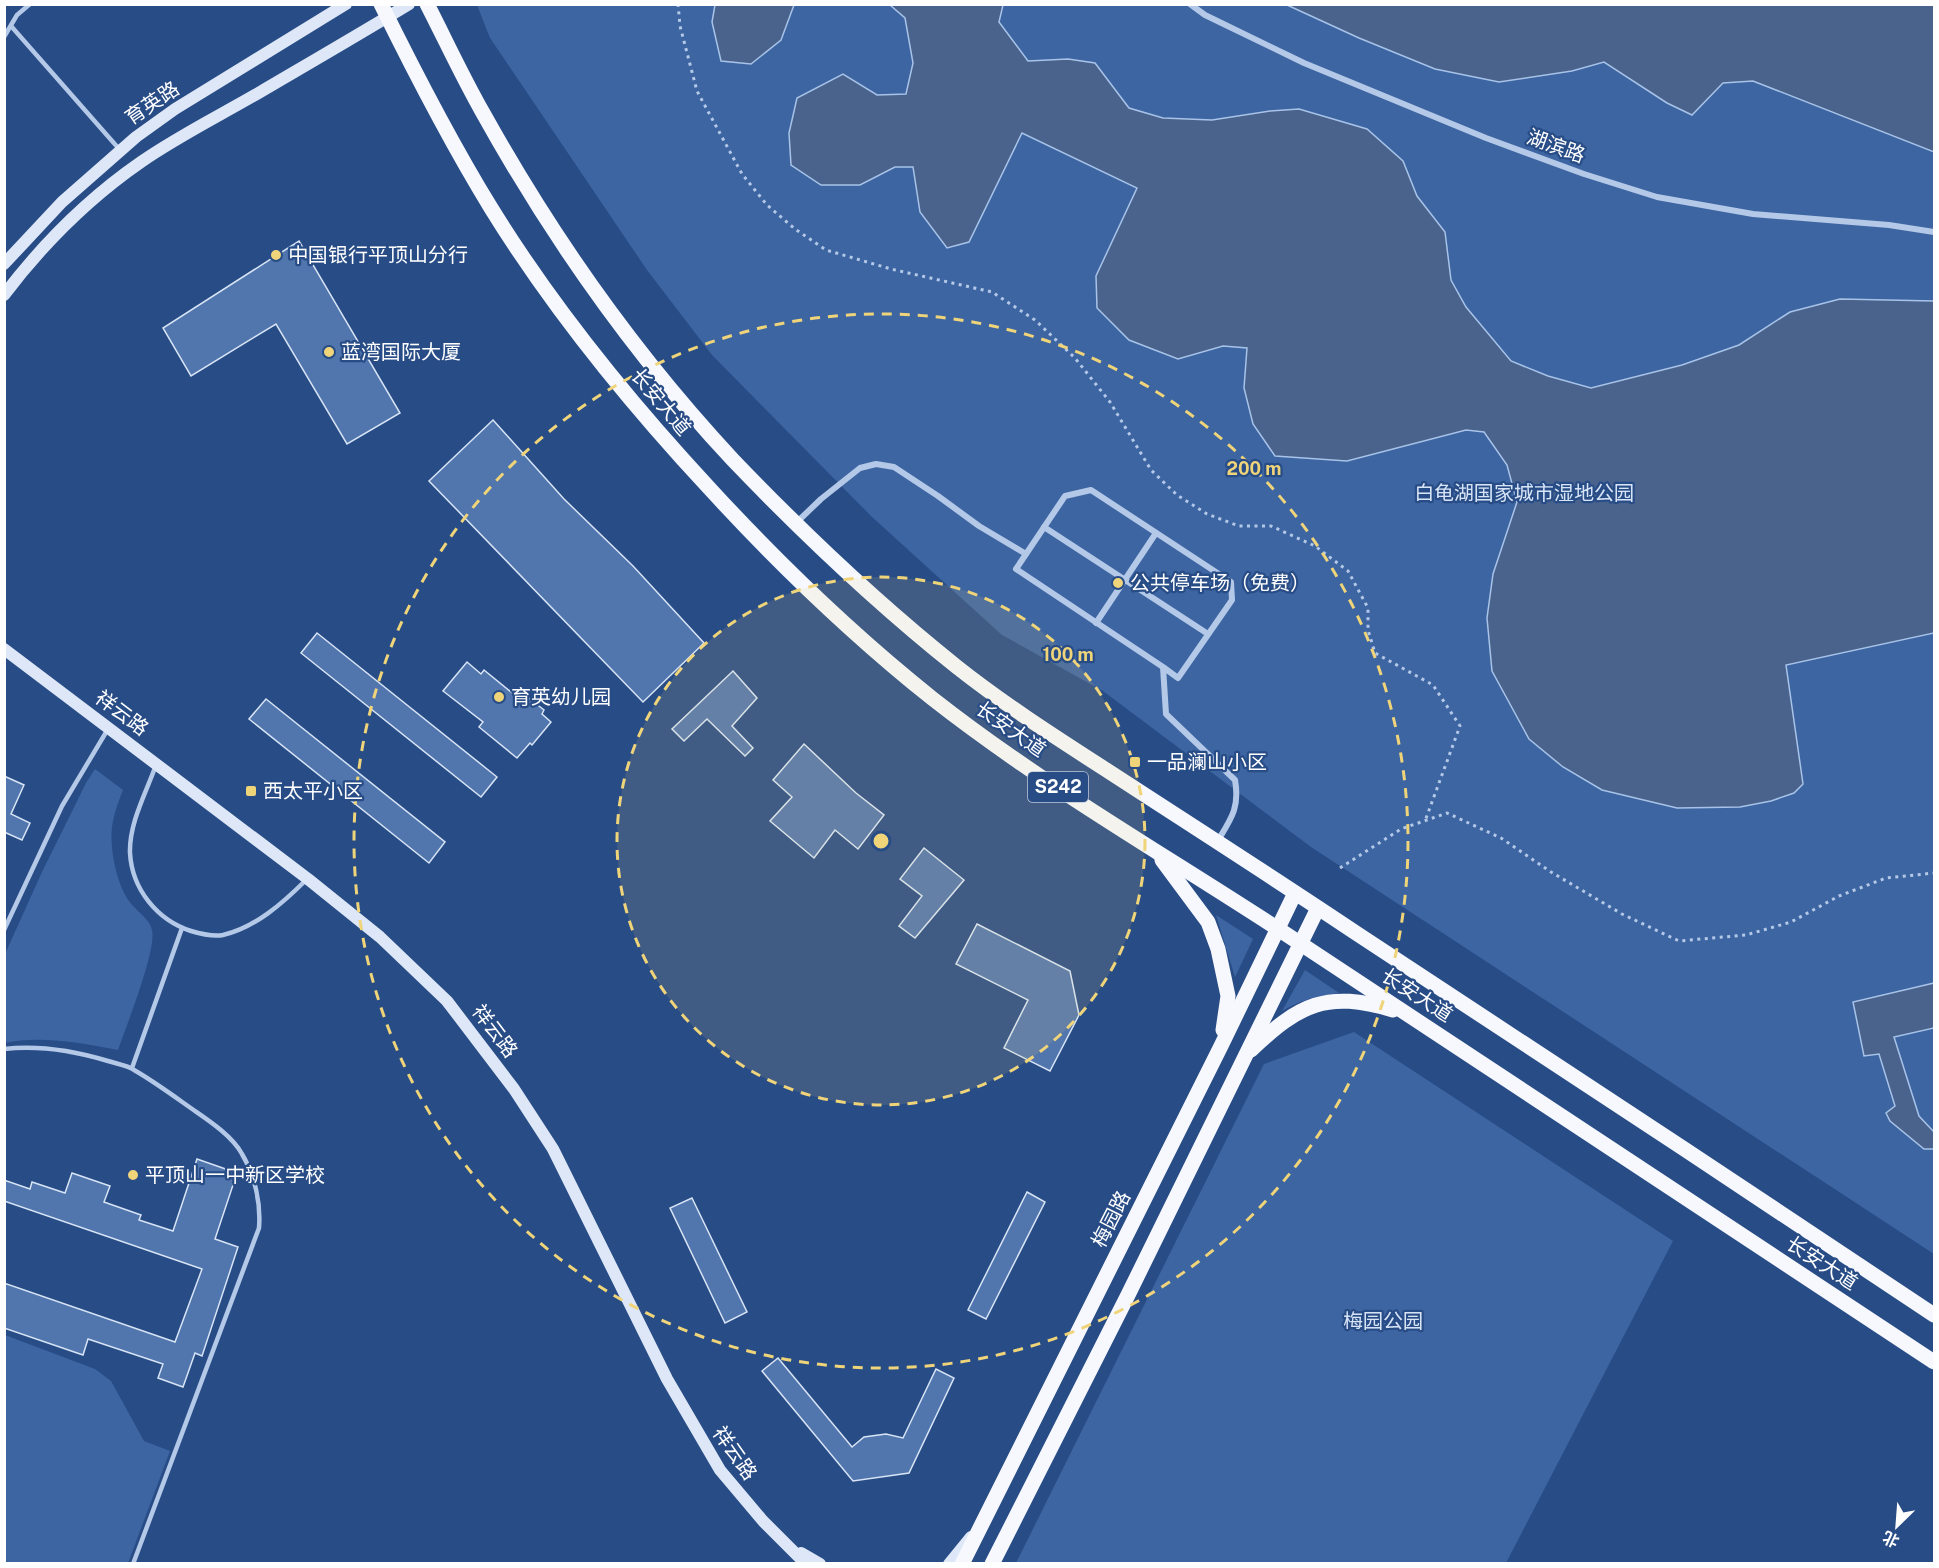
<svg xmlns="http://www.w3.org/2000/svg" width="1939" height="1568" viewBox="0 0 1939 1568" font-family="'Public Sans','Noto Sans SC',sans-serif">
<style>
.green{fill:#3d65a2}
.water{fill:#4a638d;stroke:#a8c3e8;stroke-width:1.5}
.building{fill:#5175ad;stroke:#d7e4f6;stroke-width:1.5}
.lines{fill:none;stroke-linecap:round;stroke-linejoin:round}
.path{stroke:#b4c8e8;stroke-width:3;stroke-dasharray:3 4.5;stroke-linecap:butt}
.lane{stroke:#b4c8e8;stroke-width:4.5}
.street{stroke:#b4c8e8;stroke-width:6}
.secondary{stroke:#dde7f7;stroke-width:12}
.primary{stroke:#f6f8fe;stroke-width:15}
.ring{fill:none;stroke:#efd47a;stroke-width:3;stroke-dasharray:10 8}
.poi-dot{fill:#efd47a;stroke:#284c86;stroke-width:2}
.labels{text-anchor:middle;stroke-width:4.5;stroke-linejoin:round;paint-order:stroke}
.shield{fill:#284c86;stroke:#bec9db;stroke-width:1.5}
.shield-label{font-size:18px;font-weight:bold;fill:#fff}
.street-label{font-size:20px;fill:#fff;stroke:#284c86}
.poi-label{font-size:20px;fill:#fff;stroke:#284c86;text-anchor:start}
.park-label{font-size:20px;fill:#d7e4f6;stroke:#284c86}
.centre{fill:#efd47a;stroke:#284c86;stroke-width:3}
.ring-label{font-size:18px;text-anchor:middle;font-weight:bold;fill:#efd47a;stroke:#284c86;stroke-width:4.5;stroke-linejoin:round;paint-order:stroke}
</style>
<rect width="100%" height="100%" fill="#284c86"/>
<g class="green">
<polygon points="477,5 1287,5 1359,38 1435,69 1499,82 1572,71 1604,62 1667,103 1692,115 1723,83 1753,81 1934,152 1934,1254 1311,847 1103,691 1002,635 872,517 712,355 647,270 490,38"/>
<path d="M95,769L123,790C119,800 115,810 113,821C108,843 116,883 129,901C135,910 150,919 152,930C157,949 126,1027 118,1050C84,1043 39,1035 5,1043V954L42,872L86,783Z"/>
<polygon points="1216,915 1253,939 1235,977"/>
<path d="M1305,970L1339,993C1317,996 1301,1000 1282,1011Z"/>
<polygon points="1354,1032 1673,1241 1506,1563 1016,1563 1264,1064"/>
<polygon points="5,1335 95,1369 111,1381 144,1441 170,1451 128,1563 5,1563"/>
</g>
<g class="water">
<polygon points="715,5 715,4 794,5 781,40 751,64 721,61 712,22"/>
<polygon points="890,5 1003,5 999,22 1028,61 1068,59 1095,63 1129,108 1163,118 1212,120 1270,111 1299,109 1367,129 1403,161 1417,196 1445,232 1451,280 1466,307 1511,361 1548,376 1591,388 1682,365 1739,345 1790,312 1840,299 1934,301 1934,633 1786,665 1803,784 1794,793 1771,801 1740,807 1677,808 1602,790 1563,767 1529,739 1492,671 1487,618 1493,574 1517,502 1507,465 1484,432 1466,430 1347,461 1275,456 1253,424 1244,388 1247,348 1223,346 1178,359 1129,340 1097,308 1096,276 1137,188 1022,133 969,242 947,248 920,212 913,167 895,167 860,185 821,185 791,165 789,133 797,98 843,74 877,95 906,94 913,63 905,18"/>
<polygon points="1287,5 1934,5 1934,152 1753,81 1723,83 1692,115 1667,103 1604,62 1572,71 1499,82 1435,69 1359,38"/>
<polygon points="1934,983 1934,1028 1894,1037 1919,1116 1934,1132 1934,1149 1924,1149 1890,1121 1886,1113 1895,1106 1879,1054 1864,1056 1853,1002"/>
</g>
<g class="building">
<polygon points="299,241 400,413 347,444 276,324 191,376 163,328"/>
<polygon points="493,420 564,499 633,566 704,643 643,702 429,481"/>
<polygon points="317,633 497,777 481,797 301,653"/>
<polygon points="467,662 481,674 484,670 522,701 526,696 544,710 542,714 551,722 532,745 530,743 517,758 479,727 483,722 443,691"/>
<polygon points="733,671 757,698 732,726 753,748 745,756 707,719 684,741 672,729"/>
<polygon points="266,699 445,842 429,863 249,719"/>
<polygon points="804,744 856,793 884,815 858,849 835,830 814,858 770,821 792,797 773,780"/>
<polygon points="4,776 24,785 11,814 30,823 22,840 4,832"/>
<polygon points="924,848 964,880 915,938 899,926 922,896 900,879"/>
<polygon points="977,924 1070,971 1079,1015 1050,1071 1004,1048 1028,1000 956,964"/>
<polygon points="197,1159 237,1173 215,1239 238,1247 202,1356 195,1353 183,1387 158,1378 163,1364 88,1339 83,1355 4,1328 4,1283 175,1342 202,1269 4,1201 4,1180 30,1189 32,1182 65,1193 72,1173 110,1186 104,1202 141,1215 139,1220 173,1231"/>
<polygon points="1027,1192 1045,1202 986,1319 968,1310"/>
<polygon points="692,1198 747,1312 725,1323 670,1208"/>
<polygon points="778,1358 852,1447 864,1437 886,1434 903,1438 936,1369 954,1378 909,1473 853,1481 762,1371"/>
</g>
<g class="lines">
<g class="path">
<polyline points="678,4 680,26 697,91 742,174 767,205 795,229 826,250 891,269 992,292 1035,320 1075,358 1110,402 1151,470 1177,495 1207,514 1239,526 1271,526 1315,546 1348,571 1368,608 1368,630 1375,653 1433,685 1460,726 1425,821"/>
<polyline points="1340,868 1401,829 1447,813 1501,838 1551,872 1622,914 1679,941 1746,935 1791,922 1839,896 1886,878 1934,873"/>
</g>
<g class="lane">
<polyline points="11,26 120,150"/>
<polyline points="4,37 17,15 30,4"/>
<path d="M156,765C146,793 129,823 130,853C132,889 157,920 191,931C201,934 212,937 223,935C255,928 284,902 306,880"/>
<polyline points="4,930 62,806 108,729"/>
<path d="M4,1049C39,1045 75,1051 108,1061C117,1064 127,1065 134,1070C155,1082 175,1097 195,1111C211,1122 233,1137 242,1154C255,1176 261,1203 259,1228L133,1564"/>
<polyline points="132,1068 182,928"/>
</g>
<g class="street">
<polyline points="1190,4 1205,15 1304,63 1486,138 1584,174 1657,197 1753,214 1889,225 1934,232"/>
<polyline points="796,523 821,499 860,468 876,464 894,467 938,496 979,526 1026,554"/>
<polyline points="1044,527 1208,634"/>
<polyline points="1096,623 1156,533"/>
<path d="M1163,667L1178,678L1232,600L1231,582L1091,490L1065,496L1016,569L1163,667L1166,714L1235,780C1240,808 1231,819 1217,842"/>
</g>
<g class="secondary">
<polyline points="4,264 62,202 136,137 175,109 346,4"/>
<path d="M4,295C42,245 89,198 141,162C177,137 217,117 255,95C306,65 358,35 409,4"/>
<polyline points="4,649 308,879 380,937 447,1001 514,1089 553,1149 667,1379 720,1470 763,1521 806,1564"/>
<polyline points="801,1553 820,1564"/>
<polyline points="949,1564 971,1537"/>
</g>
<g class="primary">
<path d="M381,4C415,73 451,143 491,208C554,310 630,403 711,490C780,565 854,636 933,699C1049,790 1179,863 1301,944C1512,1084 1723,1223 1934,1362"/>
<path d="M427,4C446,41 463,78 483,113C552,237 636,356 733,460C803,533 878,604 957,667C1005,705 1057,738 1108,771C1191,825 1274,878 1356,933C1549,1059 1742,1187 1934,1315"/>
<polyline points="1162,860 1208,922 1218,949 1228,996 1223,1030"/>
<path d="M1251,1050C1300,1004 1326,990 1393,1010"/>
<polyline points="962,1564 1221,1046 1295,893"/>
<polyline points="992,1564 1128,1295 1318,908"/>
</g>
</g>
<circle cx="881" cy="841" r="264" fill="#efd47a" fill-opacity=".12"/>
<g class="ring">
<circle cx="881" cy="841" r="264"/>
<circle cx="881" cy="841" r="527"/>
</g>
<g class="poi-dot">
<circle cx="276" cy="255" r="6"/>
<circle cx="329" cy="352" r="6"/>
<circle cx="1118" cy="583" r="6"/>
<circle cx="499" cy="697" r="6"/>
<rect x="1129" y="756" width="12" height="12" rx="3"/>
<rect x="245" y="785" width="12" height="12" rx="3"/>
<circle cx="133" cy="1175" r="6"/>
</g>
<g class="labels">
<rect class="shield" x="1028" y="772" width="60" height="30" rx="4.5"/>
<g class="shield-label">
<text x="1058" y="793">S242</text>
</g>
<g class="street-label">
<text transform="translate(152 103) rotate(-34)" y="7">育英路</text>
<text transform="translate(1556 146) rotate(20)" y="7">湖滨路</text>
<text transform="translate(661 402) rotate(50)" y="7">长安大道</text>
<text transform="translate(122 713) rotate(37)" y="7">祥云路</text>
<text transform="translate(1011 729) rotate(35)" y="7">长安大道</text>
<text transform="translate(1417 995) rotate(33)" y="7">长安大道</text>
<text transform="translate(495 1031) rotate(53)" y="7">祥云路</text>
<text transform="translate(1111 1219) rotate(-63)" y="7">梅园路</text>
<text transform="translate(1822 1263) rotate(33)" y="7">长安大道</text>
<text transform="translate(735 1453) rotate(55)" y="7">祥云路</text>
</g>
<g class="poi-label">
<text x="288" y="262">中国银行平顶山分行</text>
<text x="341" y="359">蓝湾国际大厦</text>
<text x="1130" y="590">公共停车场（免费）</text>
<text x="511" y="704">育英幼儿园</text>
<text x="1147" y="769">一品澜山小区</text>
<text x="263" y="798">西太平小区</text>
<text x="145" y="1182">平顶山一中新区学校</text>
</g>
<g class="park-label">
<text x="1524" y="500">白龟湖国家城市湿地公园</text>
<text x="1383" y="1328">梅园公园</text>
</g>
</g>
<circle cx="881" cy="841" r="9" class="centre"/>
<g class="ring-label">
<text x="1254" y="475">200 m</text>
<text x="1068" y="661">100 m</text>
</g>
<rect width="1939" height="1568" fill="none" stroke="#ffffff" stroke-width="12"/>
<g transform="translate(1897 1526) rotate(205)" stroke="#284c86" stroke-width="4.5" paint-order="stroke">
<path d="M0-4.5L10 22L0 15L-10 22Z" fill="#ffffff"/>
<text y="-9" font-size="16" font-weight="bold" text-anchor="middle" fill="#ffffff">北</text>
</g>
</svg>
